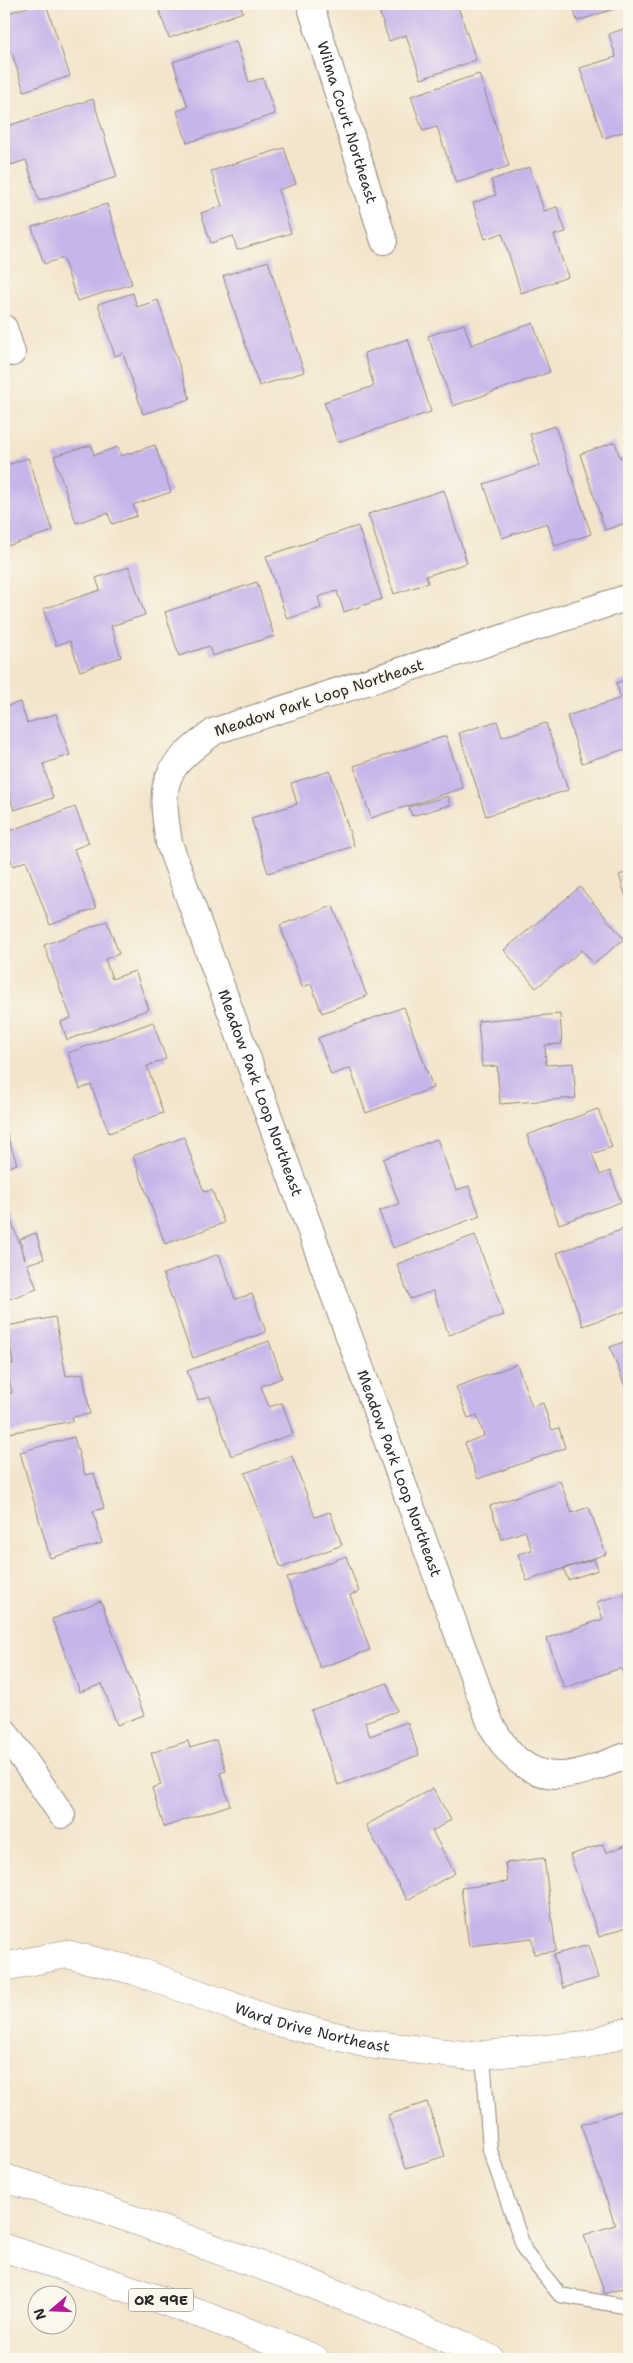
<svg xmlns="http://www.w3.org/2000/svg" width="633" height="2363" viewBox="0 0 633 2363" font-family="'Shantell Sans',sans-serif">
<style>
.building{fill:#c6b5ea}
.lines{fill:none;stroke-linecap:round;stroke-linejoin:round}
.service-casing{stroke:#8f887c;stroke-width:16}
.minor-casing{stroke:#8f887c;stroke-width:28}
.secondary-casing{stroke:#8f887c;stroke-width:29}
.primary-casing{stroke:#8f887c;stroke-width:29}
.service{stroke:#fff;stroke-width:14}
.minor{stroke:#fff;stroke-width:26}
.secondary{stroke:#fff;stroke-width:28}
.primary{stroke:#fff;stroke-width:28}
.labels{text-anchor:middle;stroke-width:4;stroke-linejoin:round;paint-order:stroke}
.shield{fill:#fbf7ec;stroke:#696865;stroke-width:1}
.shield-label{font-size:14px;font-weight:bold;fill:#2b2b2b}
.street-label{font-size:15px;fill:#2b2b2b;stroke:#fbf7ec}
</style>
<rect width="100%" height="100%" fill="#fbf7ec"/>
<filter id="ink" filterUnits="userSpaceOnUse"><feTurbulence type="fractalNoise" baseFrequency=".02" numOctaves="2"/><feDisplacementMap in="SourceGraphic" scale="10" xChannelSelector="R" yChannelSelector="G"/><feConvolveMatrix kernelMatrix="1 2 1 2 8 2 1 2 1" color-interpolation-filters="sRGB"/></filter>
<filter id="wash" filterUnits="userSpaceOnUse"><feTurbulence type="fractalNoise" baseFrequency=".0096" numOctaves="4" result="noise"/><feDisplacementMap in="SourceGraphic" scale="20" xChannelSelector="R" yChannelSelector="G"/><feGaussianBlur stdDeviation="1.12" result="paint"/><feColorMatrix in="noise" values="0 0 0 0 0 0 0 0 0 0 0 0 0 0 0 0 0 1.4 0 .05"/><feComposite in="paint" operator="in"/></filter>
<g filter="url(#wash)">
<rect width="100%" height="100%" fill="#f3e5cc"/>
<g id="blocks">
<g class="building">
<polygon points="38,4 46,4 70,76 24,91 12,53 4,55 4,14"/>
<polygon points="157,4 240,4 243,12 169,38"/>
<polygon points="381,4 457,4 476,60 421,79 406,35 389,41 377,5"/>
<polygon points="572,4 629,4 577,21"/>
<polygon points="629,27 629,130 603,138 580,68 616,57 609,34"/>
<polygon points="236,41 249,82 263,78 275,114 187,143 177,111 188,107 173,62"/>
<polygon points="479,74 509,166 456,183 437,127 423,131 411,96"/>
<polygon points="93,99 117,177 39,201 26,160 11,165 4,140 4,127"/>
<polygon points="284,148 296,184 278,190 291,233 237,250 233,236 211,243 201,213 222,206 211,171"/>
<polygon points="530,167 544,211 557,207 566,232 554,235 568,277 521,293 502,233 485,239 473,203 496,195 491,180"/>
<polygon points="107,204 132,284 77,301 63,258 44,264 32,227"/>
<polygon points="268,261 304,372 259,386 223,276"/>
<polygon points="133,293 137,307 158,300 190,399 143,414 123,353 115,356 98,304"/>
<polygon points="533,323 550,372 453,406 428,336 464,324 471,345"/>
<polygon points="408,339 431,412 337,442 324,402 374,386 364,353"/>
<polygon points="555,426 591,534 555,546 547,523 502,538 484,484 540,465 530,434"/>
<polygon points="615,442 620,458 629,455 629,522 605,530 580,454"/>
<polygon points="91,445 94,455 118,447 121,456 155,445 171,492 133,505 137,516 112,524 108,513 76,523 54,456"/>
<polygon points="28,458 53,531 4,547 4,466"/>
<polygon points="444,490 467,563 426,576 428,583 394,594 368,514"/>
<polygon points="358,526 382,599 344,612 337,591 318,597 321,608 287,619 266,556"/>
<polygon points="129,567 145,615 111,626 121,657 80,671 70,641 56,645 43,609 100,590 96,578"/>
<polygon points="257,582 274,636 212,656 209,646 179,656 165,612"/>
<polygon points="629,679 629,760 625,749 582,763 567,716 621,698 616,683"/>
<polygon points="20,702 27,723 56,714 70,755 43,764 53,798 14,810 4,777 4,707"/>
<polygon points="497,721 502,737 546,723 568,790 486,816 459,733"/>
<polygon points="446,736 463,788 371,818 354,766"/>
<polygon points="330,771 354,846 268,873 251,818 297,804 291,783"/>
<polygon points="448,796 450,805 412,816 409,807"/>
<polygon points="75,807 89,843 74,849 96,908 50,925 26,861 13,866 4,839 4,833"/>
<polygon points="629,872 629,907 619,875"/>
<polygon points="580,887 624,939 594,964 582,950 536,988 504,950"/>
<polygon points="333,906 367,996 322,1013 311,984 302,987 280,925"/>
<polygon points="107,921 119,954 105,959 112,979 135,971 149,1009 67,1040 61,1022 71,1018 44,945"/>
<polygon points="404,1007 433,1088 366,1113 350,1068 331,1075 318,1038"/>
<polygon points="560,1014 562,1044 545,1045 546,1065 573,1063 576,1098 500,1104 497,1066 482,1067 478,1021"/>
<polygon points="153,1022 166,1059 147,1066 163,1113 109,1133 91,1085 80,1089 68,1053"/>
<polygon points="598,1109 612,1147 592,1154 600,1175 610,1171 621,1202 559,1224 527,1135"/>
<polygon points="4,1126 17,1164 4,1169"/>
<polygon points="184,1137 204,1192 212,1190 224,1223 165,1244 133,1156"/>
<polygon points="437,1139 456,1190 469,1186 480,1216 393,1248 379,1211 399,1204 383,1159"/>
<polygon points="4,1201 25,1259 20,1239 36,1233 44,1259 27,1264 37,1289 4,1301"/>
<polygon points="629,1227 629,1310 583,1326 557,1253"/>
<polygon points="475,1235 504,1315 449,1335 433,1291 410,1299 397,1264"/>
<polygon points="219,1254 235,1299 252,1294 266,1332 193,1358 163,1274"/>
<polygon points="55,1317 66,1376 83,1374 90,1414 72,1417 73,1421 9,1433 4,1394 12,1393 6,1365 13,1364 7,1326"/>
<polygon points="629,1340 629,1397 610,1347"/>
<polygon points="269,1341 282,1378 261,1386 269,1407 282,1403 293,1434 231,1456 210,1396 198,1400 187,1371"/>
<polygon points="517,1364 532,1407 543,1403 552,1430 559,1428 565,1448 478,1479 465,1443 484,1436 477,1415 468,1418 456,1387"/>
<polygon points="74,1437 85,1475 94,1473 104,1508 93,1511 102,1543 50,1558 20,1452"/>
<polygon points="292,1456 315,1517 330,1512 342,1545 281,1568 245,1473"/>
<polygon points="560,1481 572,1513 589,1507 606,1554 527,1581 518,1554 532,1550 525,1531 502,1539 490,1506"/>
<polygon points="346,1556 359,1592 350,1595 370,1650 320,1668 287,1578"/>
<polygon points="594,1559 598,1570 568,1580 564,1569"/>
<polygon points="624,1594 629,1609 629,1675 624,1677 621,1668 564,1688 547,1638 603,1619 597,1602"/>
<polygon points="101,1601 144,1715 117,1725 102,1684 80,1692 52,1619"/>
<polygon points="387,1683 397,1711 365,1722 370,1736 407,1722 419,1755 338,1785 311,1710"/>
<polygon points="216,1740 226,1771 220,1773 230,1805 164,1827 152,1788 161,1785 151,1753 188,1741 190,1748"/>
<polygon points="433,1788 451,1820 432,1831 455,1873 407,1900 366,1825"/>
<polygon points="603,1844 606,1853 629,1844 629,1926 599,1937 570,1855"/>
<polygon points="544,1858 556,1951 534,1954 532,1938 469,1946 461,1888 508,1882 505,1863"/>
<polygon points="588,1945 598,1978 563,1988 553,1955"/>
<polygon points="427,2102 445,2156 406,2168 388,2115"/>
<polygon points="629,2108 629,2286 605,2294 584,2235 615,2225 581,2125"/>
</g>
</g>
</g>
<g filter="url(#ink)">
<use href="#blocks" fill-opacity="0" stroke="#8f887c" stroke-width="1"/>
<g class="lines">
<g class="service-casing">
<polyline id="service" points="483,2055 490,2150 525,2251 560,2295 629,2307"/>
</g>
<g class="minor-casing">
<g id="minor">
<path id="s1" d="M310,4L384,241"/>
<polyline points="4,328 12,353"/>
<path id="s2" d="M629,597L215,731C162,770 159,779 169,843L491,1725C497,1734 503,1746 511,1754C549,1792 586,1770 629,1755"/>
<polyline points="4,1731 62,1815"/>
</g>
</g>
<g class="secondary-casing">
<g id="secondary">
<path id="s3" d="M4,1967L66,1954L136,1971L273,2021L368,2044L472,2056L586,2045L629,2031"/>
</g>
</g>
<g class="primary-casing">
<g id="primary">
<polyline points="4,2178 81,2201 307,2282 463,2345 490,2359"/>
<path d="M4,2248C109,2281 213,2316 315,2359"/>
</g>
</g>
<use href="#service" class="service"/>
<use href="#minor" class="minor"/>
<use href="#secondary" class="secondary"/>
<use href="#primary" class="primary"/>
</g>
</g>
<g class="labels">
<rect class="shield" x="128.5" y="2288.5" width="65" height="23" rx="4"/>
<g class="shield-label">
<text x="161" y="2305">OR 99E</text>
</g>
<g class="street-label">
<text dy="5" stroke="none"><textPath href="#s1" startOffset="124">Wilma Court Northeast</textPath></text>
<text transform="translate(319 698) rotate(-18)" y="5">Meadow Park Loop Northeast</text>
<text dy="5" stroke="none"><textPath href="#s2" startOffset="834">Meadow Park Loop Northeast</textPath></text>
<text dy="5" stroke="none"><textPath href="#s2" startOffset="1239">Meadow Park Loop Northeast</textPath></text>
<text dy="5" stroke="none"><textPath href="#s3" startOffset="321">Ward Drive Northeast</textPath></text>
</g>
</g>
<rect width="633" height="2363" fill="none" stroke="#fbf7ec" stroke-width="20"/>
<g transform="translate(52 2310) rotate(251)"><circle r="24" fill="#fbf7ec" stroke="#a8a59f"/>
<path d="M0-4L9 19L0 12L-9 19Z" fill="#b5179e"/>
<text y="-8" font-size="14" font-weight="bold" text-anchor="middle" fill="#2b2b2b">N</text>
</g>
</svg>
